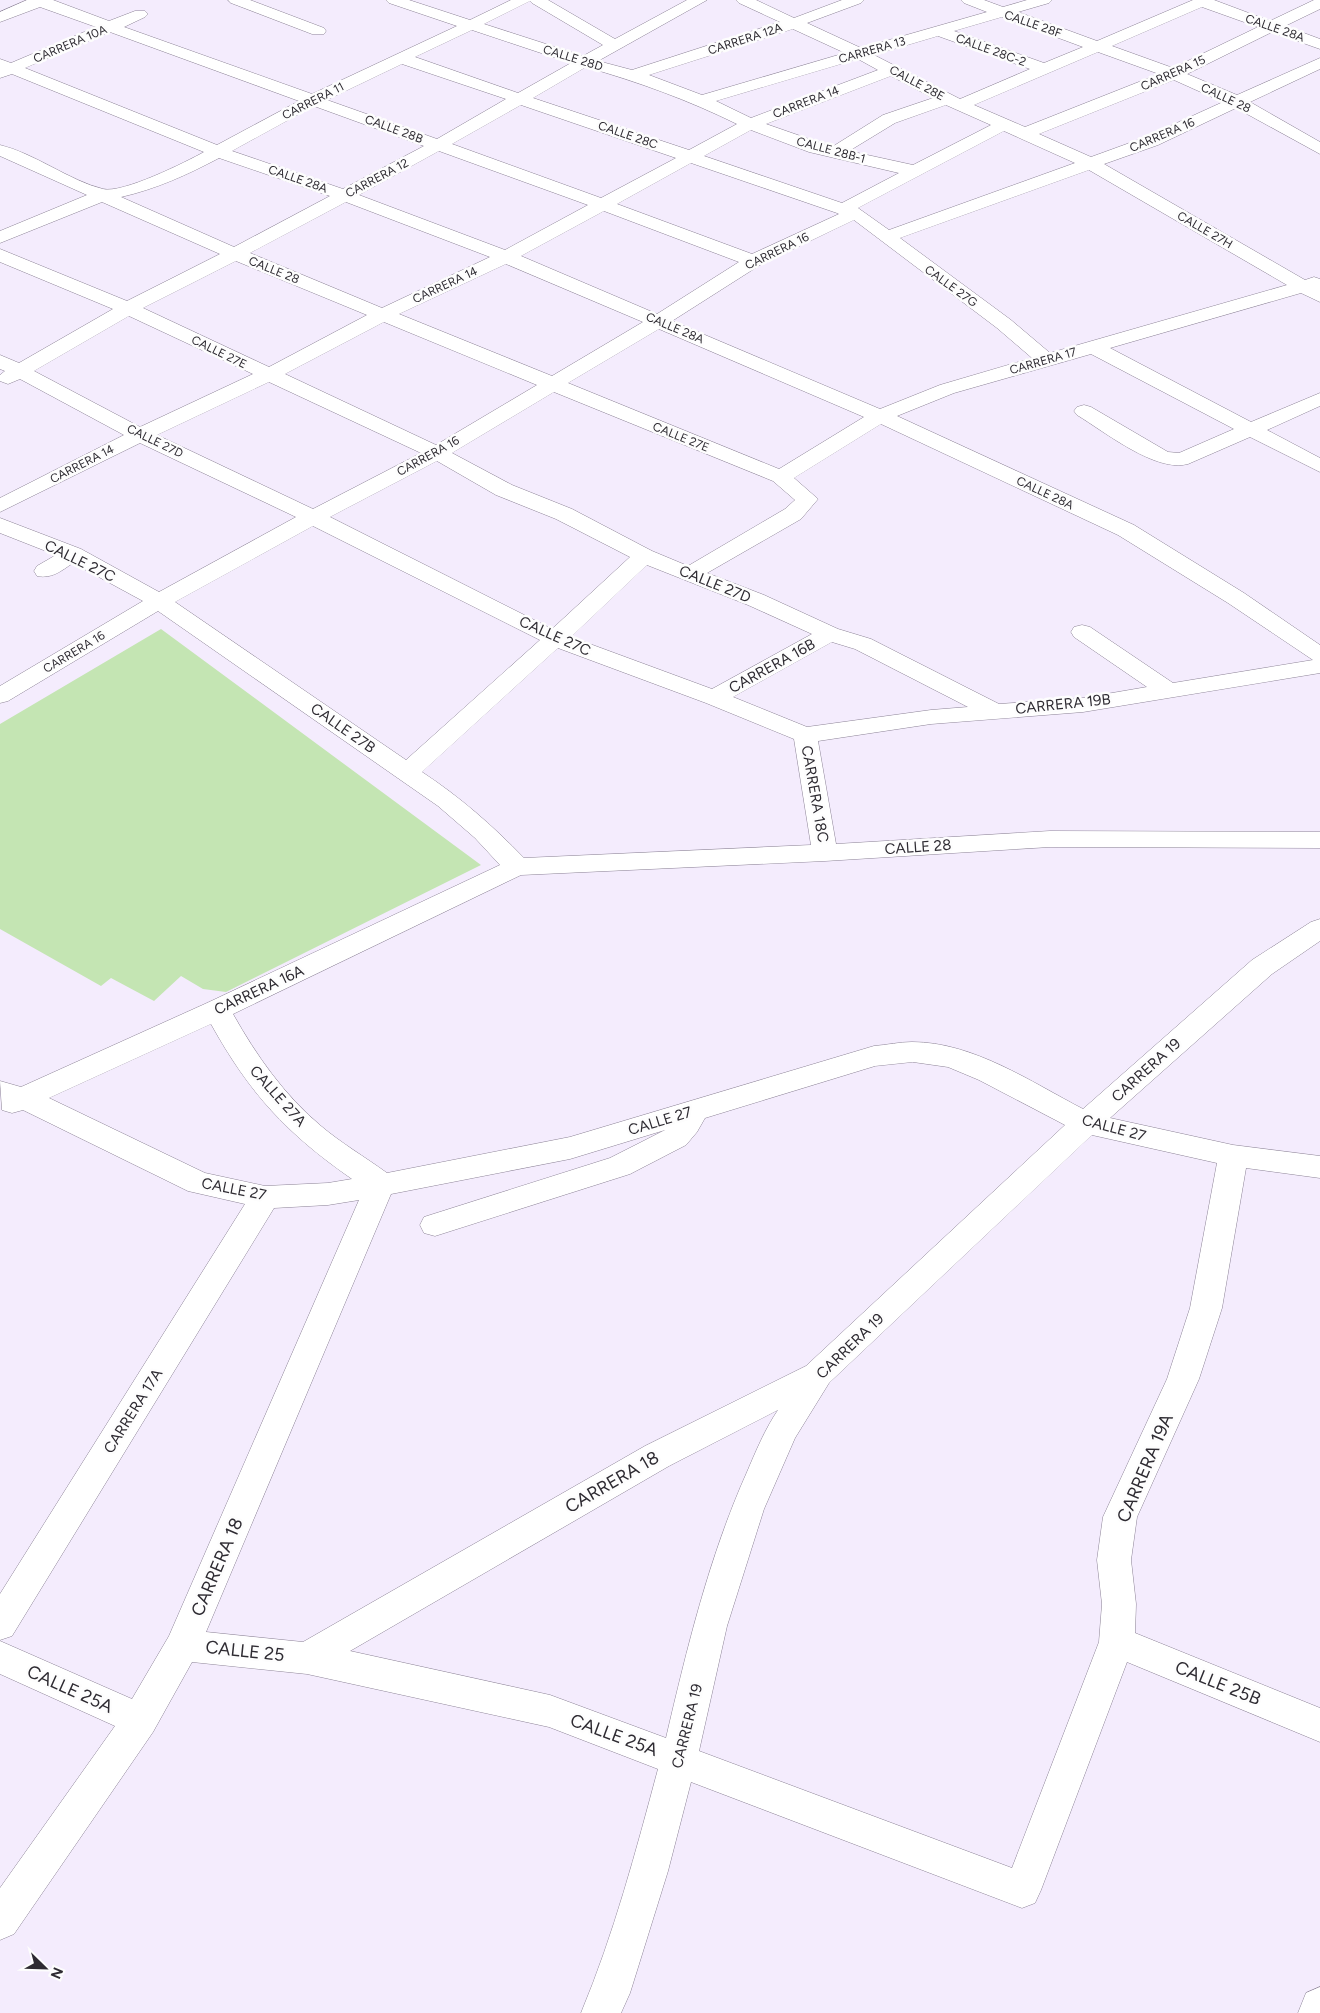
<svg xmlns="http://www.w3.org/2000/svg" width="1320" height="2013" viewBox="0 0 1320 2013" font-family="Figtree,sans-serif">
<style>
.green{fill:#c4e5b3}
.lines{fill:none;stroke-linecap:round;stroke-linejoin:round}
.minor-casing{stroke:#8c8396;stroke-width:1}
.minor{fill:#fff;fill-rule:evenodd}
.labels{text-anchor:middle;stroke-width:5;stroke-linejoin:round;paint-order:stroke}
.far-street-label{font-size:12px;fill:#2e2b32;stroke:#fdfdfd}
.street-label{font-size:15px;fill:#2e2b32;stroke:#fdfdfd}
.near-street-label{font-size:18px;fill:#2e2b32;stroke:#fdfdfd}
</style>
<rect width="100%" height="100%" fill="#f4ecfd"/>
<polygon class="green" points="161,629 481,865 226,992 203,989 181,976 154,1001 111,978 101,986 0,929 0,724"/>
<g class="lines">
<g class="minor-casing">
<g id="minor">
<path d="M27,0H53L109,21L135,11H145L148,14L145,17L124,27L312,94L457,26L389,3L386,0H409L470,20L511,0H548L615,39L687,0H707L598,61L632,70L780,22L739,3L736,0H756L794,18L842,0H864L861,3L807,23L861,48L987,12L964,3L961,0H984L1003,7L1027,0H1052L1049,3L1018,12L1097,41L1193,0H1214L1270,21L1314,0H1320V9L1285,26L1320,39V49L1272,32L1187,74L1237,95L1320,58V69L1250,102L1320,142V154L1236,108L1158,145L1104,164L1305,280L1314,277L1320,279V302L1301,293L1110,348L1251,422L1320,393V406L1267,430L1320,458V472L1250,437L1188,464C1156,473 1105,432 1077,415L1074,411L1077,407L1084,405L1091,407L1168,452L1179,453L1234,429L1091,354L954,393L897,416L1134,525L1244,593L1320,645V673L1083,712L931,724L818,741L836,844L1050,831L1320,832V848L1050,847L825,861L521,875L233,1014C256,1055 284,1095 321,1126C341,1143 365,1157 387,1173L570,1137L874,1046C887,1045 900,1042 912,1042C973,1042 1031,1082 1083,1109L1252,960L1311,922L1320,919V941L1272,974L1110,1118L1233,1145L1320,1156V1178L1246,1168L1222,1308L1199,1379L1137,1517L1131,1560L1136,1604L1135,1633L1320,1708V1742L1127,1662L1041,1890L1035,1903L1022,1908L691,1782L668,1871L630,1993L621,2013H581C614,1934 636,1851 658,1769L549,1727L307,1674L192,1662L153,1732L14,1934L0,1940V1888L115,1726L0,1674V1641L132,1699L169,1636L359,1200L328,1205L274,1208L12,1636L0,1640V1594L245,1204L188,1191L23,1110L12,1113L2,1110L0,1081L21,1087L207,1003L500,865L475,838L438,806L158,611L8,701L0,703V686L143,601L73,563C61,571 52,579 37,576L34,571L37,566L56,555L0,533V518L81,549L159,592L296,517L140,443L0,512V498L124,435L20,379L8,384L0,381V375L5,371L0,369V355L19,363L113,309L0,262V249L127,301L220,254L102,202L0,243V231L87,195L0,156V145C34,153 70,181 103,189C122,194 186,162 204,152L12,74L0,78V59L11,63L96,27L40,7L0,22V12ZM530,1L532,3L603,45L583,56L484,24ZM1202,7L1258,27L1173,68L1112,46ZM1002,17L1083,47L1044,63L954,31ZM793,29L845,53L702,95L649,75ZM472,30L571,63L518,93L415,57ZM110,32L299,101L217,145L25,68ZM938,36L1030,69L960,99L874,55ZM1098,52L1159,74L1025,127L974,105ZM858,59L878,70L751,118L716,101ZM402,64L506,99L437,139L327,100ZM586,67C639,82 688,100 737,124L689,150L533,98ZM891,76L933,98L883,115L832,147L766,124ZM1174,80L1223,102L1146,137L1091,157L1039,134ZM521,105L676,158L601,198L452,144ZM946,105L991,125L913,165L849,151L895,123ZM314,106L424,146L343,189L232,151ZM751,130L809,152L899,173L842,203L704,156ZM1004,131L1075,163L889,230L858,208ZM439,151L588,205L505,250L359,195ZM219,158L330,196L234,247L121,197C156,189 187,175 219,158ZM691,163L837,213L839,214L752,254L617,204ZM1089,170L1287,285L1050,353L1011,320L900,238ZM346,202L490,257L382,308L250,253ZM604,211L739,262L657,314L521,256ZM854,220L997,328L1032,358L940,385L880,409L672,321L760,265ZM236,261L367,315L269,367L143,308ZM506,264L643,322L552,376L399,314ZM129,316L253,374L140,427L34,371ZM384,322L537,385L436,445L285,374ZM659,329L864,417L779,469L568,383ZM269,382L421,453L313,509L157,435ZM554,392L773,481L795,500L785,509L688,566L652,551L572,509L512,485L452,453ZM881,424L1118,535L1228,603L1313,660L1173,683L1090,627L1082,625L1074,627L1071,632L1074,637L1147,687L1083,698L999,704L871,639L838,629L764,595L707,573L801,519L818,499L794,478ZM437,461L496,495L556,519L630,557L552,629L330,517ZM313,526L540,640L406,760L175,602ZM647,565L748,605L812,634L712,689L571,637ZM832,642L855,649L968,707L931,710L807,727L733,697ZM558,648L706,703L794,739L811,845L524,858C492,825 460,797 422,772ZM211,1024C250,1094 286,1133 352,1179L328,1183L265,1186L205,1173L49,1098ZM913,1062L948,1067L979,1080L1065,1125L806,1366L645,1446L303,1642L206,1632L391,1194L570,1159L665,1130L610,1158L424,1217L420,1225L424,1233L435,1236L630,1174L686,1145L697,1132L705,1118L875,1066ZM1092,1135L1217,1163L1190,1308L1167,1379L1103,1517L1097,1560L1102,1604L1099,1642L1012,1868L699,1751L727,1626L764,1509L795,1438L829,1383ZM778,1410C765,1429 756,1451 747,1472C709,1557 687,1648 666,1738L550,1695L350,1651L669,1466Z"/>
<polygon points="228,0 250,0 324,28 326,31 324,34 312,34 231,3"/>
<polygon points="1320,1987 1320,2013 1298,2013 1306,1993"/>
</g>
</g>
<use href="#minor" class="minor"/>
</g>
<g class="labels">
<g class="far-street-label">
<text transform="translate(1033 24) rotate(19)" y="4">CALLE 28F</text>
<text transform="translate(1275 28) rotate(19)" y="4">CALLE 28A</text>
<text transform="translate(745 39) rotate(-18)" y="4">CARRERA 12A</text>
<text transform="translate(70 44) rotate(-23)" y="4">CARRERA 10A</text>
<text transform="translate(872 50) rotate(-16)" y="4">CARRERA 13</text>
<text transform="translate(991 50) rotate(20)" y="4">CALLE 28C-2</text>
<text transform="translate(573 58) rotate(17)" y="4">CALLE 28D</text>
<text transform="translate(1173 73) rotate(-24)" y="4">CARRERA 15</text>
<text transform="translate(917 83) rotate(28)" y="4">CALLE 28E</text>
<text transform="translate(1226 98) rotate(25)" y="4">CALLE 28</text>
<text transform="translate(313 101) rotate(-27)" y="4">CARRERA 11</text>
<text transform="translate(806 102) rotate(-21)" y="4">CARRERA 14</text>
<text transform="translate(394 129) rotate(20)" y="4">CALLE 28B</text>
<text transform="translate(628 135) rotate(19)" y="4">CALLE 28C</text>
<text transform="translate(1162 135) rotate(-23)" y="4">CARRERA 16</text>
<text transform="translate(831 150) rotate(15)" y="4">CALLE 28B-1</text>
<text transform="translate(377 178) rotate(-28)" y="4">CARRERA 12</text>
<text transform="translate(298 179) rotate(19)" y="4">CALLE 28A</text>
<text transform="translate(1205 230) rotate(30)" y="4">CALLE 27H</text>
<text transform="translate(777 251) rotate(-26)" y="4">CARRERA 16</text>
<text transform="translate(274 270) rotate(22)" y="4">CALLE 28</text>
<text transform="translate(445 285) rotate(-25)" y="4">CARRERA 14</text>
<text transform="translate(951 286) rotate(36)" y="4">CALLE 27G</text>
<text transform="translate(675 328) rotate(23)" y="4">CALLE 28A</text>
<text transform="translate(219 352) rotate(26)" y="4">CALLE 27E</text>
<text transform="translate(1043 361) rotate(-16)" y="4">CARRERA 17</text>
<text transform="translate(681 437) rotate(22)" y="4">CALLE 27E</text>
<text transform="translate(155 441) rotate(26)" y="4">CALLE 27D</text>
<text transform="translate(428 456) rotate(-29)" y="4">CARRERA 16</text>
<text transform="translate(82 464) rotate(-27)" y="4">CARRERA 14</text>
<text transform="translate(1045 493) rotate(25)" y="4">CALLE 28A</text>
<text transform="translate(74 652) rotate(-31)" y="4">CARRERA 16</text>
</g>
<g class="street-label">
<text transform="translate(80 561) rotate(26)" y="5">CALLE 27C</text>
<text transform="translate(715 584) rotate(22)" y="5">CALLE 27D</text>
<text transform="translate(555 636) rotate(24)" y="5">CALLE 27C</text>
<text transform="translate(772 666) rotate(-29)" y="5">CARRERA 16B</text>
<text transform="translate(1063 704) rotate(-6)" y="5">CARRERA 19B</text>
<text transform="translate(343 728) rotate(35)" y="5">CALLE 27B</text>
<text transform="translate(815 794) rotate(80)" y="5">CARRERA 18C</text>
<text transform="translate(918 847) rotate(-4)" y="5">CALLE 28</text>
<text transform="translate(259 990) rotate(-25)" y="5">CARRERA 16A</text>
<text transform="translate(1146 1070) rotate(-42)" y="5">CARRERA 19</text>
<text transform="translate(278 1096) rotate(48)" y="5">CALLE 27A</text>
<text transform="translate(660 1121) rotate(-17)" y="5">CALLE 27</text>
<text transform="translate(1114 1128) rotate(15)" y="5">CALLE 27</text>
<text transform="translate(234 1189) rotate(11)" y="5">CALLE 27</text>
<text transform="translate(850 1346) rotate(-44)" y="5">CARRERA 19</text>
<text transform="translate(133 1411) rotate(-58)" y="5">CARRERA 17A</text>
<text transform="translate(687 1726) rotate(-76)" y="5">CARRERA 19</text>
</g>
<g class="near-street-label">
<text transform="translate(1145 1468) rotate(-67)" y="6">CARRERA 19A</text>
<text transform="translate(612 1482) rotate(-30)" y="6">CARRERA 18</text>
<text transform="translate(217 1567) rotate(-67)" y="6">CARRERA 18</text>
<text transform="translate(245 1651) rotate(6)" y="6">CALLE 25</text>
<text transform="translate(1218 1683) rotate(22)" y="6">CALLE 25B</text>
<text transform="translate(70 1689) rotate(24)" y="6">CALLE 25A</text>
<text transform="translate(614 1735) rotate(20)" y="6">CALLE 25A</text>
</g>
</g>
<g transform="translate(45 1968) rotate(113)" stroke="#fdfdfd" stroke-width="4" paint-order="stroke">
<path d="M0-4L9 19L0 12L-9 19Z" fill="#2e2b32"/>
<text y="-8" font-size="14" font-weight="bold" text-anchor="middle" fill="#2e2b32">N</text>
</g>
</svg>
